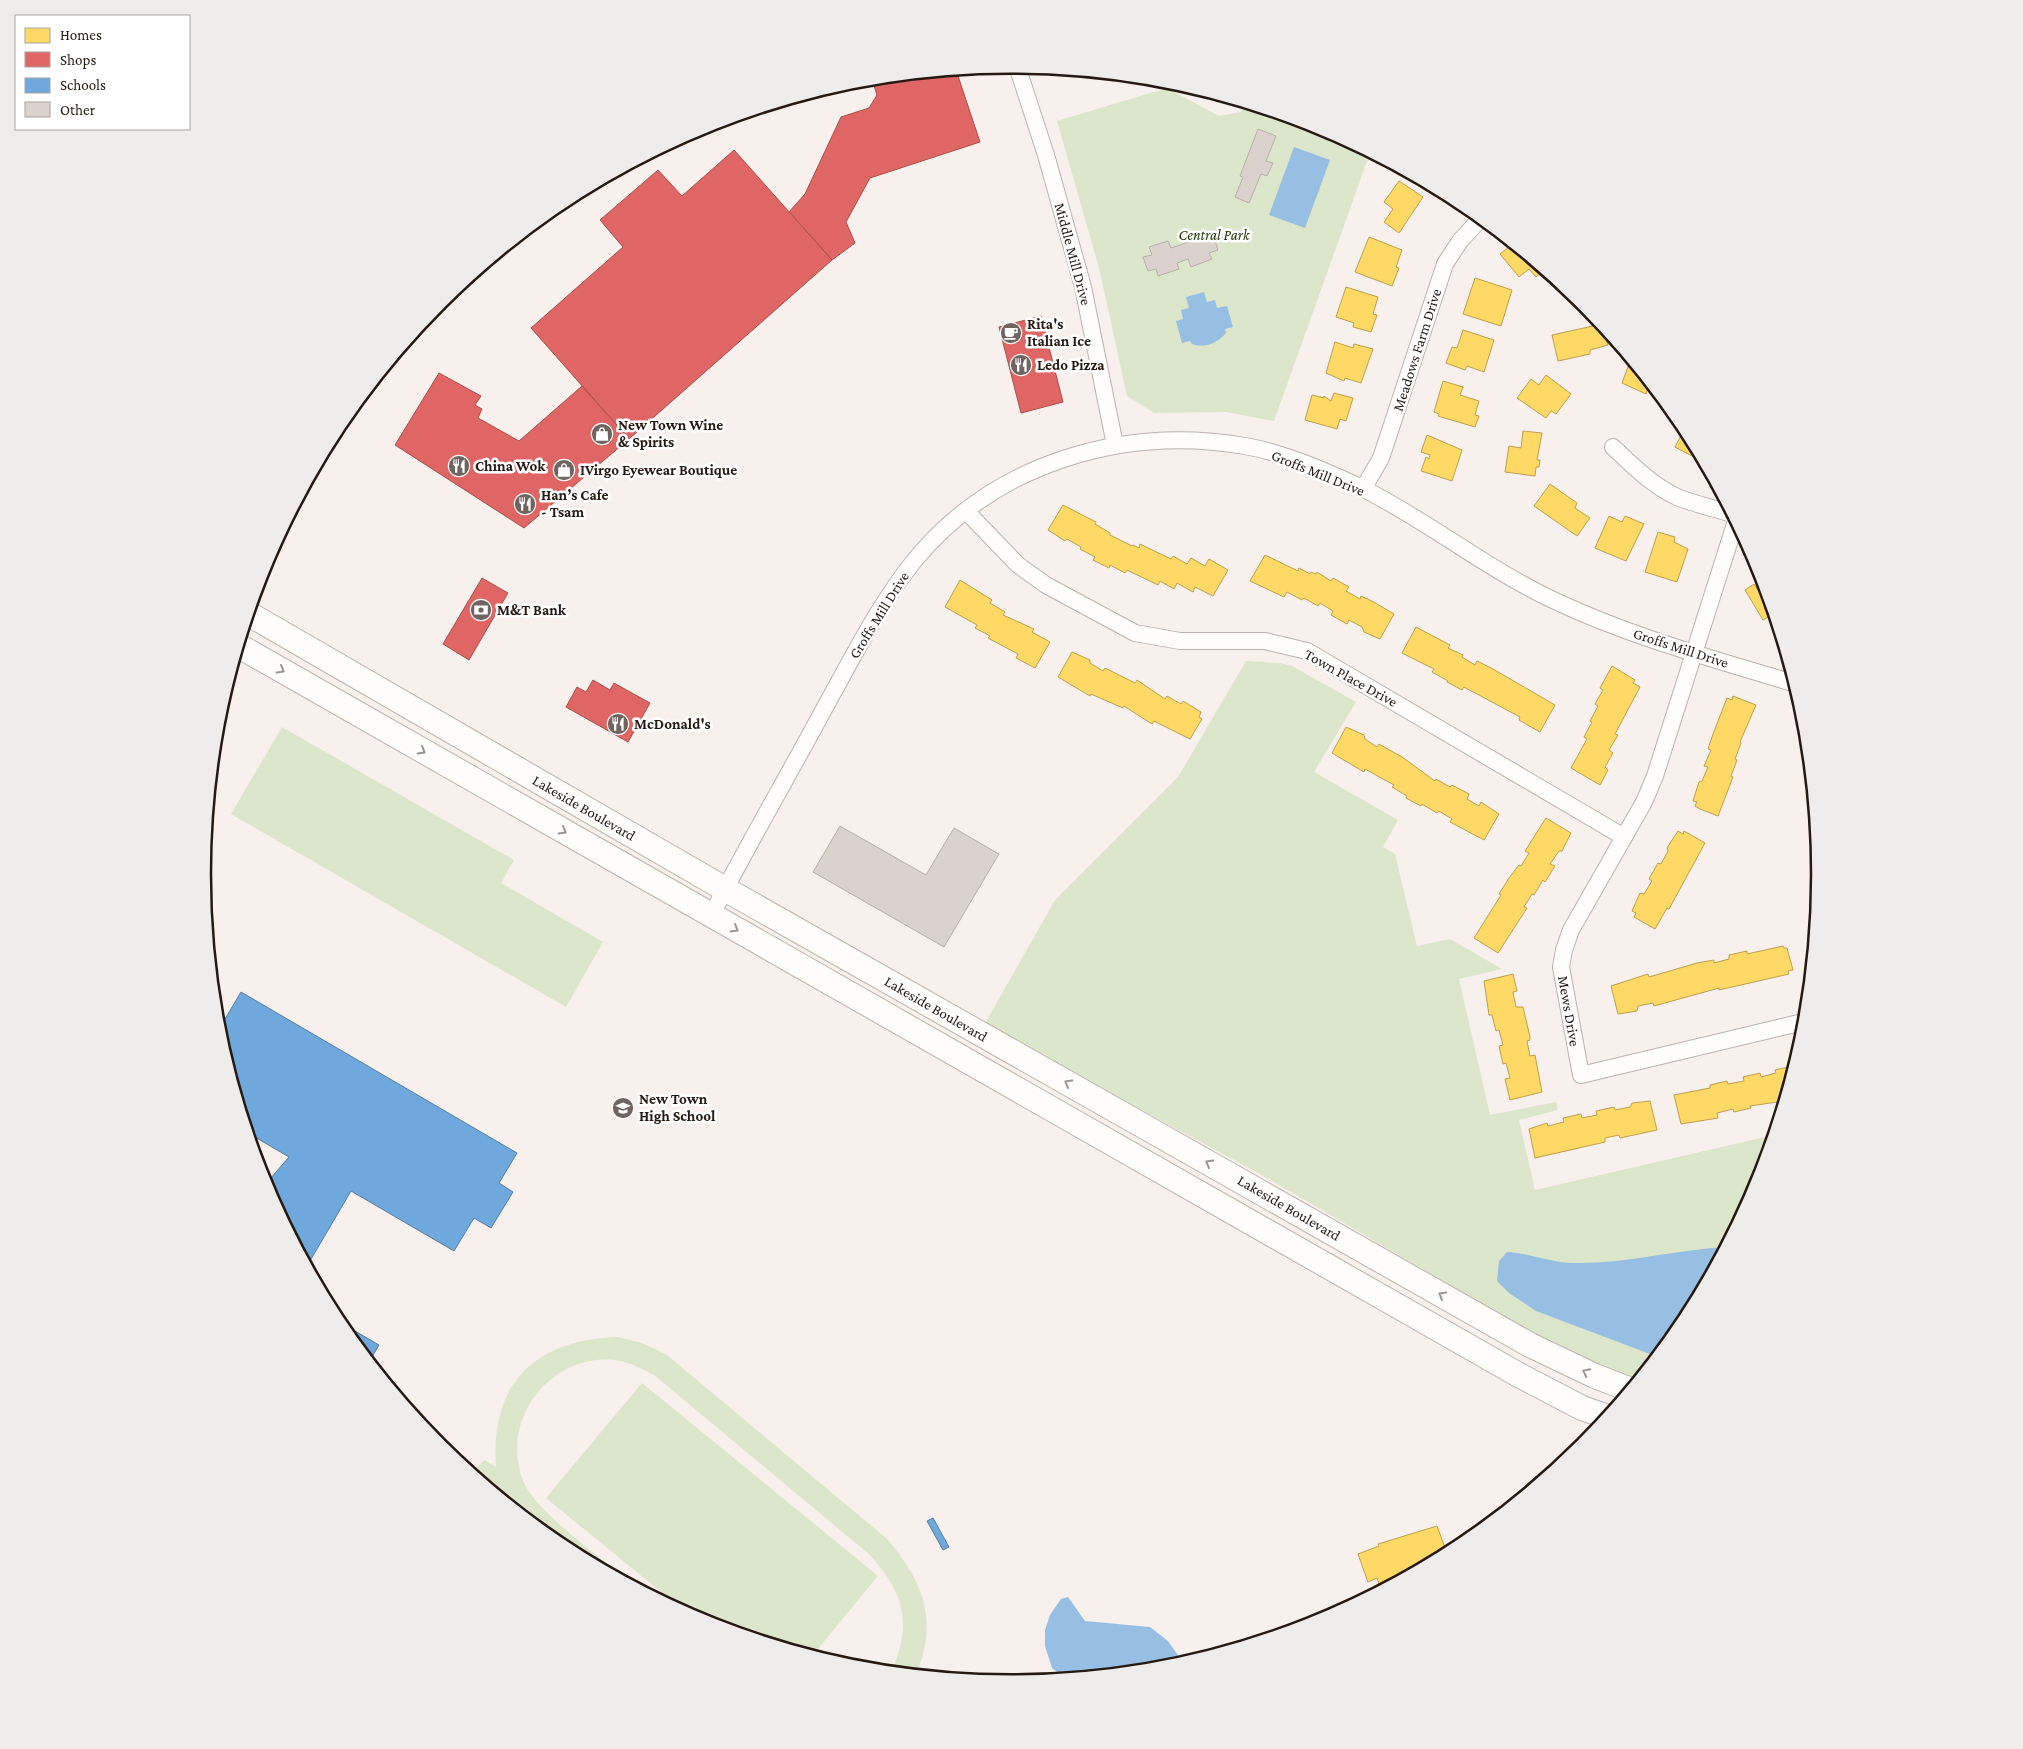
<svg xmlns="http://www.w3.org/2000/svg" width="2023" height="1749" viewBox="0 0 2023 1749" font-family="'Crimson Pro',serif">
<style>
.green{fill:#dce6cb}
.water{fill:#97bee3}
.homes{fill:#ffd966;stroke:#be9f4d}
.shops{fill:#e06666;stroke:#a84f4d}
.schools{fill:#6fa8dc;stroke:#597d9f}
.building{fill:#dcd2cd;stroke:#b8afa9}
.lines{fill:none;stroke-linecap:round;stroke-linejoin:round}
.street-casing{stroke:#bcb2ad;stroke-width:18}
.secondary-casing{stroke:#bcb2ad;stroke-width:26}
.street{stroke:#fefdfc;stroke-width:16}
.secondary{stroke:#fefdfc;stroke-width:24}
.oneway{stroke:#9c9693}
.labels{text-anchor:middle;stroke-width:5;stroke-linejoin:round;paint-order:stroke}
.park-label{font-size:15px;font-style:italic;fill:#1d3300;stroke:#fff}
.street-label{font-size:15px;fill:#251912;stroke:#fff}
.poi-label{font-size:15px;font-weight:bold;fill:#251912;stroke:#fff;text-anchor:start}
.rim{fill:none;stroke:#251912;stroke-width:2.5}
</style>
<rect width="100%" height="100%" fill="#f8f0ec"/>
<g class="green">
<polygon points="1167,88 1219,116 1241,112 1243,103 1322,127 1370,153 1274,421 1226,412 1154,413 1127,396 1099,268 1057,121"/>
<polygon points="1246,661 1280,663 1292,666 1356,702 1314,772 1398,820 1383,847 1395,854 1417,946 1450,939 1502,969 1459,979 1490,1115 1556,1102 1558,1110 1519,1120 1535,1190 1774,1135 1759,1185 1684,1324 1639,1380 1595,1364 1527,1330 1260,1174 984,1025 1055,900 1178,777"/>
<polygon points="282,727 514,860 501,883 603,942 566,1007 231,814"/>
<path d="M617,1337L642,1343L667,1355L886,1538C923,1580 939,1620 916,1675L891,1672C913,1624 904,1593 870,1555L654,1375C642,1369 629,1362 615,1360C548,1353 497,1424 525,1485C539,1514 609,1564 636,1587L562,1547L472,1474L484,1460L496,1467C490,1383 535,1340 617,1337Z"/>
<polygon points="642,1383 878,1576 812,1656 701,1622 693,1618 546,1498"/>
</g>
<g class="water">
<polygon points="1294,147 1330,160 1305,228 1269,215"/>
<path d="M1204,292L1207,302L1215,300L1217,308L1227,306L1233,327L1225,329L1226,333C1216,344 1206,348 1192,344L1190,341L1182,343L1176,321L1183,319L1181,310L1189,308L1186,297Z"/>
<path d="M1726,1247L1684,1324L1658,1357L1536,1311L1509,1293L1497,1281L1499,1261L1507,1252C1529,1253 1552,1263 1574,1263C1625,1264 1675,1250 1726,1247Z"/>
<polygon points="1068,1597 1085,1621 1150,1627 1168,1641 1184,1664 1169,1668 1067,1679 1052,1668 1045,1646 1045,1630 1050,1615 1061,1599"/>
</g>
<g class="homes">
<polygon points="1399,181 1423,197 1399,233 1384,222 1393,209 1384,202"/>
<polygon points="1369,237 1402,250 1396,267 1399,268 1392,286 1355,272"/>
<polygon points="1513,244 1544,270 1536,277 1529,269 1519,277 1500,254"/>
<polygon points="1475,278 1512,290 1501,326 1463,314"/>
<polygon points="1346,287 1378,297 1373,314 1377,315 1371,332 1353,327 1354,323 1336,317"/>
<polygon points="1602,324 1608,345 1590,350 1590,354 1558,361 1552,335"/>
<polygon points="1463,330 1494,340 1484,372 1467,366 1465,370 1446,363 1452,347 1457,348"/>
<polygon points="1335,342 1353,348 1354,344 1373,349 1361,383 1345,378 1344,381 1326,373"/>
<polygon points="1631,359 1660,395 1647,390 1646,394 1622,383"/>
<polygon points="1546,375 1571,394 1556,414 1551,411 1546,418 1517,398 1531,379 1539,385"/>
<polygon points="1443,381 1463,387 1460,395 1479,401 1475,415 1479,416 1475,427 1438,416 1439,414 1434,412"/>
<polygon points="1334,393 1353,398 1346,421 1340,419 1337,429 1305,420 1312,395 1324,398 1324,396 1331,401"/>
<polygon points="1686,426 1705,463 1675,447"/>
<polygon points="1523,431 1542,433 1537,460 1540,460 1539,467 1536,467 1535,476 1505,472 1509,446 1521,448"/>
<polygon points="1427,435 1462,450 1452,481 1421,471 1426,457 1429,459 1430,455 1421,452"/>
<polygon points="1550,484 1577,503 1575,508 1590,518 1577,536 1534,506"/>
<polygon points="1063,505 1096,522 1095,524 1110,533 1110,535 1132,546 1133,545 1139,548 1140,544 1171,559 1173,556 1187,564 1191,558 1205,566 1209,559 1228,570 1213,596 1195,587 1193,592 1177,583 1174,589 1160,581 1158,585 1127,570 1125,573 1110,565 1109,568 1093,560 1095,557 1080,549 1081,547 1067,539 1065,541 1048,530"/>
<polygon points="1609,516 1622,522 1625,516 1644,524 1626,561 1595,548"/>
<polygon points="1658,532 1675,537 1674,542 1688,549 1677,582 1645,572"/>
<polygon points="1265,555 1298,571 1299,568 1310,574 1311,572 1316,574 1317,572 1331,581 1333,578 1349,587 1346,591 1360,599 1361,596 1372,601 1394,614 1380,639 1364,632 1362,627 1349,620 1347,624 1331,615 1333,611 1320,603 1318,606 1304,598 1302,600 1287,592 1284,597 1250,581"/>
<polygon points="1762,573 1774,614 1763,620 1745,590 1754,584 1758,590 1762,588 1755,577"/>
<polygon points="960,580 992,600 990,603 1005,612 1003,615 1034,629 1032,632 1050,642 1035,668 1016,658 1018,654 988,638 990,636 975,628 977,625 945,607"/>
<polygon points="1416,627 1450,645 1448,648 1463,655 1462,657 1475,665 1477,661 1493,669 1555,705 1540,732 1519,720 1520,717 1464,687 1462,690 1447,682 1448,681 1432,672 1434,669 1402,653"/>
<polygon points="1072,652 1090,660 1090,663 1103,671 1105,668 1135,683 1137,680 1165,699 1167,696 1181,704 1183,701 1201,712 1199,717 1202,719 1190,739 1154,721 1152,724 1124,706 1123,708 1091,694 1090,696 1058,677"/>
<polygon points="1612,666 1635,680 1633,683 1640,687 1615,734 1618,735 1609,750 1613,753 1605,767 1608,770 1600,785 1571,768 1587,739 1584,737 1592,722 1590,721 1598,706 1595,704 1603,690 1600,688"/>
<polygon points="1733,696 1756,705 1740,742 1741,743 1735,759 1737,760 1731,776 1733,777 1718,816 1700,809 1695,806 1697,802 1693,801 1699,782 1702,781 1708,767 1704,766 1711,750 1708,749 1713,734 1727,698 1732,700"/>
<polygon points="1346,727 1364,735 1365,739 1377,747 1379,744 1402,757 1435,781 1436,779 1450,787 1452,785 1469,794 1467,799 1479,806 1481,802 1499,814 1484,840 1450,822 1452,819 1439,811 1437,813 1422,804 1421,806 1406,798 1407,796 1392,787 1394,785 1365,769 1364,772 1332,753"/>
<polygon points="1546,818 1571,833 1562,851 1559,851 1550,864 1555,866 1545,882 1543,880 1534,895 1532,894 1524,907 1527,908 1498,953 1474,938 1501,895 1499,894 1509,878 1519,865 1521,866 1529,853 1525,851"/>
<polygon points="1678,831 1683,834 1684,831 1705,843 1669,909 1667,908 1655,929 1634,917 1636,913 1632,911 1640,893 1644,894 1652,881 1649,879 1658,863 1661,864 1668,851 1667,848"/>
<polygon points="1783,946 1784,948 1787,948 1793,970 1788,971 1789,974 1719,990 1719,988 1654,1006 1653,1003 1638,1006 1637,1011 1618,1014 1611,986 1648,974 1649,977 1697,963 1714,960 1714,963 1729,959 1729,955 1747,951 1747,954"/>
<polygon points="1513,974 1517,991 1513,992 1516,1007 1523,1007 1530,1037 1530,1040 1527,1041 1530,1056 1535,1055 1542,1092 1510,1100 1505,1079 1510,1078 1506,1063 1503,1064 1499,1046 1503,1045 1499,1030 1496,1031 1492,1015 1489,1015 1484,981"/>
<polygon points="1793,1066 1794,1069 1784,1101 1750,1106 1751,1108 1734,1112 1733,1109 1717,1113 1718,1118 1681,1124 1674,1095 1710,1088 1710,1085 1727,1081 1728,1084 1744,1081 1743,1077 1760,1073 1761,1077 1776,1073 1775,1070"/>
<polygon points="1650,1101 1657,1130 1620,1138 1619,1135 1605,1138 1605,1142 1535,1158 1529,1129 1547,1123 1548,1126 1564,1122 1563,1118 1581,1114 1582,1118 1597,1115 1596,1111 1614,1107 1615,1110 1630,1107 1632,1103"/>
<polygon points="1437,1526 1447,1553 1443,1555 1444,1557 1381,1590 1377,1578 1368,1582 1358,1554 1379,1546 1378,1544"/>
</g>
<g class="shops">
<polygon points="956,70 980,142 870,178 846,222 855,243 832,260 789,212 805,194 841,117 869,108 877,95 872,79"/>
<polygon points="734,150 832,260 629,439 531,328 623,247 600,220 658,170 682,196"/>
<polygon points="1041,316 1063,402 1021,413 999,327"/>
<polygon points="439,373 481,396 475,405 482,409 478,418 519,441 582,386 629,439 524,528 395,445"/>
<polygon points="482,578 508,593 469,660 443,644"/>
<polygon points="593,680 610,690 614,683 650,703 628,742 566,707 577,687 586,692"/>
</g>
<g class="schools">
<polygon points="241,992 517,1153 499,1183 513,1192 491,1228 474,1218 454,1251 351,1191 307,1266 264,1186 289,1157 248,1133 218,1032 216,1021 222,1024"/>
<polygon points="336,1320 379,1345 369,1362 338,1324"/>
<polygon points="933,1518 949,1547 943,1550 927,1521"/>
</g>
<g class="building">
<polygon points="1258,129 1276,136 1266,161 1273,163 1267,176 1261,174 1249,203 1235,197 1243,177 1240,176"/>
<polygon points="1203,230 1206,238 1213,235 1218,250 1209,253 1212,259 1191,267 1188,259 1177,263 1179,269 1158,276 1156,269 1148,271 1143,257 1152,255 1149,247 1168,241 1171,248 1186,243 1184,237"/>
<polygon points="840,826 926,875 954,828 999,854 944,947 813,872"/>
</g>
<g class="lines">
<g class="street-casing">
<g id="street">
<polyline points="1017,66 1046,155 1083,287 1115,445"/>
<path d="M1613,447C1633,466 1652,485 1677,497C1694,504 1714,508 1732,514"/>
<polyline points="1363,489 1381,458 1445,264 1460,241 1481,218"/>
<polyline points="966,511 1018,565 1046,585 1135,633 1180,641 1265,641 1307,651 1624,837"/>
<polyline points="1736,521 1655,776 1644,802 1571,930 1564,950 1561,967 1581,1075 1807,1021"/>
<path d="M711,916C747,846 787,778 824,709C852,659 878,606 914,561C994,463 1123,425 1245,446C1285,453 1325,471 1362,488C1428,521 1487,569 1553,600C1631,637 1714,659 1796,684"/>
</g>
</g>
<g class="secondary-casing">
<g id="secondary">
<polyline points="249,614 725,889 1530,1345 1595,1376 1631,1390"/>
<polyline points="239,646 1517,1374 1582,1408 1608,1417"/>
</g>
</g>
<use href="#street" class="street"/>
<use href="#secondary" class="secondary"/>
</g>
<defs><path id="oneway-chevron" d="M-2-3.5L2.5 0L-2 3.5" fill="none" stroke-width="1.6" stroke-linecap="round" stroke-linejoin="round" transform="scale(1.25)"/></defs>
<g class="oneway">
<use href="#oneway-chevron" transform="translate(281 670) rotate(30)"/>
<use href="#oneway-chevron" transform="translate(422 751) rotate(30)"/>
<use href="#oneway-chevron" transform="translate(563 831) rotate(30)"/>
<use href="#oneway-chevron" transform="translate(735 929) rotate(30)"/>
<use href="#oneway-chevron" transform="translate(1068 1083) rotate(-150)"/>
<use href="#oneway-chevron" transform="translate(1209 1163) rotate(-150)"/>
<use href="#oneway-chevron" transform="translate(1442 1295) rotate(-150)"/>
<use href="#oneway-chevron" transform="translate(1586 1372) rotate(-154)"/>
</g>
<defs>
<g id="cafe-disc" transform="scale(1.125)"><circle r="9.5" fill="#6f645e" stroke="#fff"/><path d="M-5.5-4.5H6V0H3Q3 3.5 0 3.5H-2.5Q-5.5 3.5-5.5 0ZM3-3.2v2h1.7v-2ZM-6 4.5H4V6H-6Z" fill="#fff"/></g>
<g id="restaurant-disc" transform="scale(1.125)"><circle r="9.5" fill="#6f645e" stroke="#fff"/><path d="M-5-6h1v4h1v-4h1v4h1v-4h1v5L-1.5 .5V6h-2V.5L-5-1ZM5-6V6H3V1.5H1.5Q1.5-4 5-6Z" fill="#fff"/></g>
<g id="shop-disc" transform="scale(1.125)"><circle r="9.5" fill="#6f645e" stroke="#fff"/><path d="M-5-2.5h2.3a2.7 3.5 0 0 1 5.4 0H5L5.5 6h-11ZM-1.5-2.5h3a1.5 2.3 0 0 0-3 0Z" fill="#fff"/></g>
<g id="bank-disc" transform="scale(1.125)"><circle r="9.5" fill="#6f645e" stroke="#fff"/><path d="M-6-4H6V4H-6ZM0-2.3a2.3 2.3 0 1 0 0 4.6a2.3 2.3 0 1 0 0-4.6Z" fill="#fff"/></g>
<g id="school-disc" transform="scale(1.125)"><circle r="9.5" fill="#6f645e" stroke="#fff"/><path d="M0-5L7-2L0 1L-7-2ZM-4 1L0 2.5L4 1V4Q0 6-4 4Z" fill="#fff"/></g>
</defs>
<g fill-rule="evenodd">
<use href="#cafe-disc" x="1011" y="333"/>
<use href="#restaurant-disc" x="1021" y="365"/>
<use href="#shop-disc" x="602" y="434"/>
<use href="#restaurant-disc" x="459" y="466"/>
<use href="#shop-disc" x="564" y="470"/>
<use href="#restaurant-disc" x="525" y="504"/>
<use href="#bank-disc" x="481" y="610"/>
<use href="#restaurant-disc" x="618" y="724"/>
<use href="#school-disc" x="623" y="1108"/>
</g>
<g class="labels">
<g class="park-label">
<text x="1214" y="240">Central Park</text>
</g>
<g class="street-label">
<text transform="translate(1073 254) rotate(75)" y="5">Middle Mill Drive</text>
<text transform="translate(1417 350) rotate(-72)" y="5">Meadows Farm Drive</text>
<text transform="translate(1318 473) rotate(22)" y="5">Groffs Mill Drive</text>
<text transform="translate(879 615) rotate(-58)" y="5">Groffs Mill Drive</text>
<text transform="translate(1681 648) rotate(18)" y="5">Groffs Mill Drive</text>
<text transform="translate(1351 678) rotate(29)" y="5">Town Place Drive</text>
<text transform="translate(584 808) rotate(30)" y="5">Lakeside Boulevard</text>
<text transform="translate(936 1009) rotate(30)" y="5">Lakeside Boulevard</text>
<text transform="translate(1569 1011) rotate(80)" y="5">Mews Drive</text>
<text transform="translate(1289 1208) rotate(30)" y="5">Lakeside Boulevard</text>
</g>
<g class="poi-label">
<text x="1027" y="329">Rita's<tspan x="1027" dy="17">Italian Ice</tspan></text>
<text x="1037" y="370">Ledo Pizza</text>
<text x="618" y="430">New Town Wine<tspan x="618" dy="17">&amp; Spirits</tspan></text>
<text x="475" y="471">China Wok</text>
<text x="580" y="475">IVirgo Eyewear Boutique</text>
<text x="541" y="500">Han’s Cafe<tspan x="541" dy="17">- Tsam</tspan></text>
<text x="497" y="615">M&amp;T Bank</text>
<text x="634" y="729">McDonald's</text>
<text x="639" y="1104">New Town<tspan x="639" dy="17">High School</tspan></text>
</g>
</g>
<path d="M0 0H2023V1749H0ZM211 874a800 800 0 1 1 1600 0a800 800 0 1 1-1600 0Z" fill="#eeedec" fill-rule="evenodd"/>
<path class="rim" d="M211 874a800 800 0 1 1 1600 0a800 800 0 1 1-1600 0Z"/>
<rect x="15" y="15" width="175" height="115" fill="#ffffff" stroke="#a8a3a0"/>
<rect x="25" y="28" width="25" height="15" fill="#ffd966" stroke="#a8a3a0"/>
<text x="60" y="40" font-size="15" fill="#251912">Homes</text>
<rect x="25" y="52" width="25" height="15" fill="#e06666" stroke="#a8a3a0"/>
<text x="60" y="65" font-size="15" fill="#251912">Shops</text>
<rect x="25" y="78" width="25" height="15" fill="#6fa8dc" stroke="#a8a3a0"/>
<text x="60" y="90" font-size="15" fill="#251912">Schools</text>
<rect x="25" y="102" width="25" height="15" fill="#dcd2cd" stroke="#a8a3a0"/>
<text x="60" y="115" font-size="15" fill="#251912">Other</text>
</svg>
